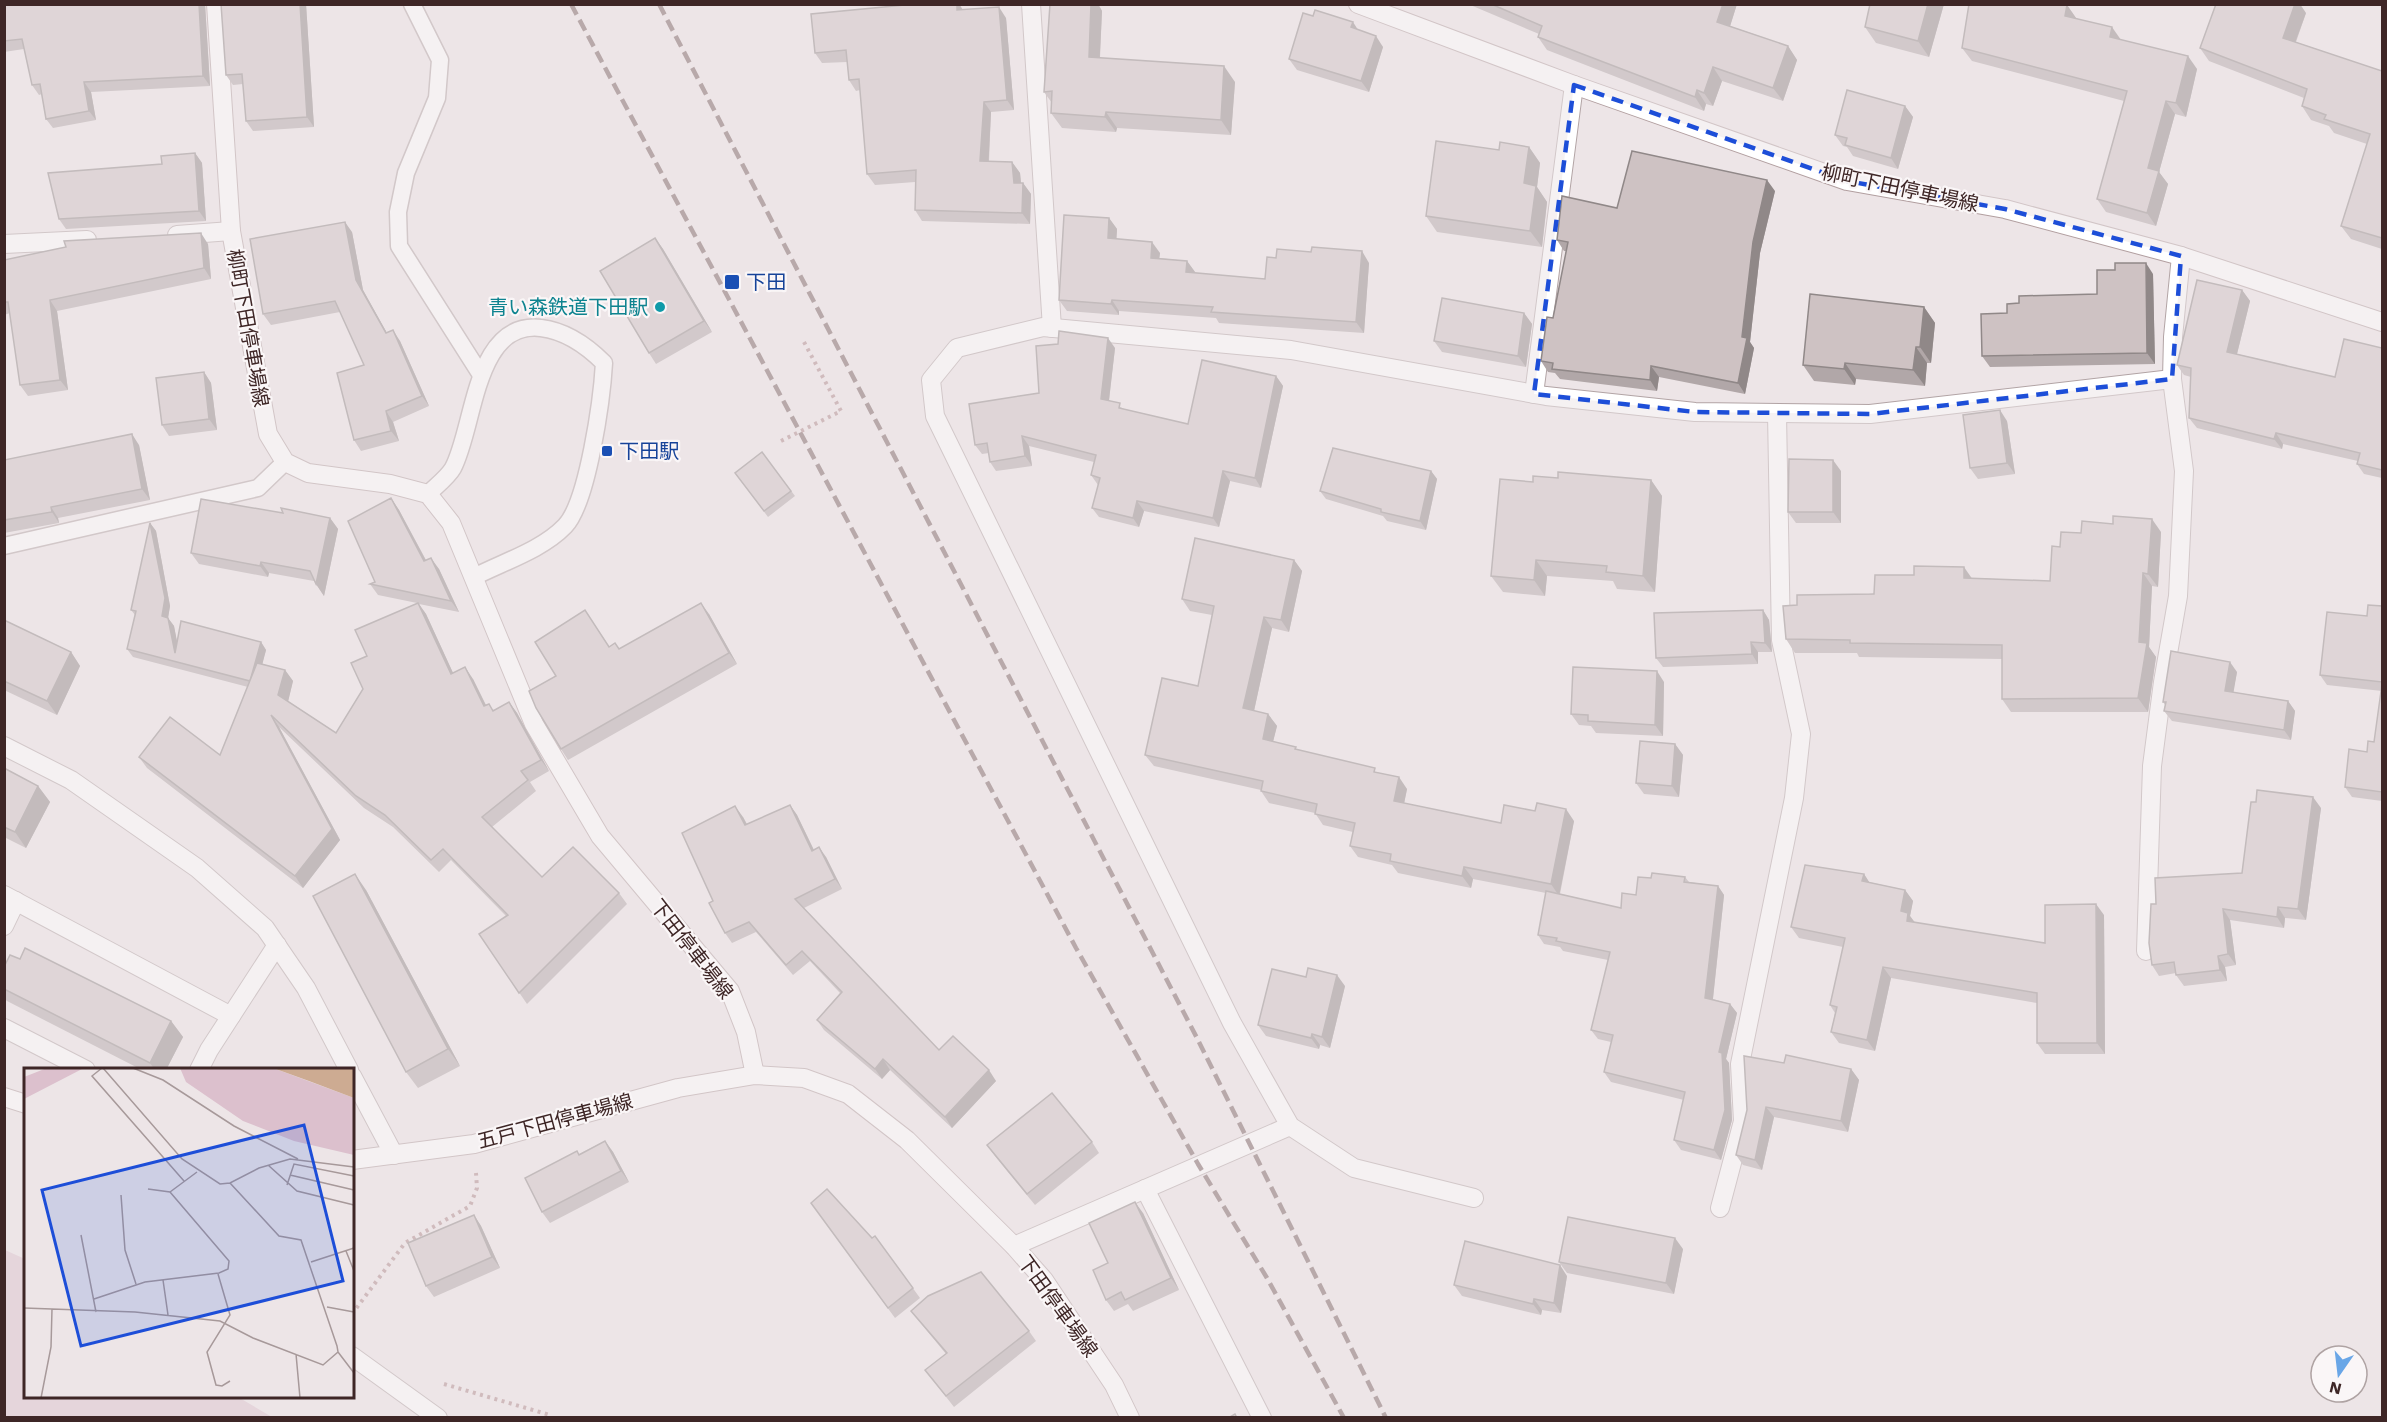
<svg xmlns="http://www.w3.org/2000/svg" width="2387" height="1422" viewBox="0 0 2387 1422" font-family="'Work Sans','Noto Sans JP',sans-serif">
<style>
.green{fill:#dcc0cd}
.lines{fill:none;stroke-linecap:round;stroke-linejoin:round}
.lane-casing{stroke:#b2a4a5;stroke-width:19}
.street-casing{stroke:#b2a4a5;stroke-width:20}
.secondary-casing{stroke:#b29fa0;stroke-width:20}
.path{stroke:#ae888a;stroke-width:4;stroke-dasharray:3 4.5;stroke-linecap:butt}
.lane{stroke:#fff;stroke-width:16}
.street{stroke:#fff;stroke-width:18}
.secondary{stroke:#fff;stroke-width:18}
.rail{stroke:#796060;stroke-width:4.5;stroke-dasharray:12 6;stroke-linecap:butt}
.path-bridge{stroke:#ae888a;stroke-width:4;stroke-dasharray:3 4.5;stroke-linecap:butt}
.wall{fill:#b1a7a8}
.shaded-wall{fill:#908888}
.building{fill:#cec2c3;stroke:#908888;stroke-width:1.5}
.marked{fill:none;stroke:#1d4ed8;stroke-width:4.5;stroke-dasharray:12 8;stroke-linejoin:round}
.transit-dot{fill:#1a4fb4;stroke:#faf6f7;stroke-width:2}
.culture-dot{fill:#0f9aa8;stroke:#faf6f7;stroke-width:2}
.labels{text-anchor:middle;stroke-width:4.5;stroke-linejoin:round;paint-order:stroke}
.street-label{font-size:20px;fill:#3e2626;stroke:#faf6f7}
.transit-label{font-size:20px;fill:#164399;stroke:#faf6f7;text-anchor:start}
.culture-label{font-size:20px;fill:#0d838f;stroke:#faf6f7;text-anchor:end}
.inset-road{fill:none;stroke:#a7999a;stroke-width:1.5}
.view{fill:#1d4ed8;fill-opacity:0.15;stroke:#1d4ed8;stroke-width:3}
.inset-edge{fill:none;stroke:#3e2626;stroke-width:3}
</style>
<rect width="100%" height="100%" fill="#ede5e7"/>
<polygon class="green" points="5,1250 25,1259 26,1396 238,1397 272,1417 5,1417"/>
<g class="lines">
<g class="lane-casing">
<g id="lane">
<polyline points="412,4 440,60 437,98 406,173 398,212 399,246 481,375"/>
<path d="M428,494C436,486 448,477 453,468C475,427 474,320 541,328C566,331 587,346 604,363C602,398 588,502 565,526C542,550 503,562 474,577"/>
<polyline points="4,546 258,488 285,462"/>
</g>
</g>
<g class="street-casing">
<g id="street">
<polyline points="1031,4 1052,328"/>
<polyline points="177,235 231,231"/>
<polyline points="4,244 87,240"/>
<polyline points="1534,394 1574,85"/>
<polyline points="4,746 71,780 197,868 265,928 306,988 349,1070"/>
<polyline points="4,895 231,1016"/>
<polyline points="4,926 16,901"/>
<polyline points="2146,951 2152,766 2163,682 2178,596 2184,471 2172,379 2173,337 2181,256"/>
<polyline points="4,1028 86,1070"/>
<polyline points="199,1070 209,1050 277,945"/>
<polyline points="352,1076 394,1155"/>
<polyline points="1145,1189 1262,1418"/>
<polyline points="1474,1198 1354,1168 1290,1126 1232,1023 935,416 931,380 957,348 1043,327 1291,350 1546,396 1695,412 1870,414 2172,379"/>
<polyline points="1720,1208 1743,1121 1740,1064 1794,798 1801,734 1781,640 1777,413"/>
<polyline points="1014,1246 1290,1126"/>
<polyline points="352,1356 438,1418"/>
</g>
</g>
<g class="secondary-casing">
<g id="secondary">
<polyline points="216,4 231,231 268,434 285,462 308,473 390,484 428,494 451,523 534,724 600,836 730,991 746,1032 755,1075"/>
<polyline points="1358,4 1574,85 1847,181 2005,209 2181,256 2382,322"/>
<polyline points="4,1097 26,1104"/>
<polyline points="352,1160 474,1144 678,1088 755,1075 804,1078 848,1094 907,1140 1014,1246 1044,1280 1114,1385 1130,1418"/>
</g>
</g>
<g class="path">
<polyline points="804,342 841,411"/>
<polyline points="352,1314 405,1243 470,1206 477,1188 476,1173"/>
<polyline points="444,1384 550,1415"/>
</g>
<use href="#lane" class="lane"/>
<use href="#street" class="street"/>
<use href="#secondary" class="secondary"/>
<g class="rail">
<polyline points="571,4 1076,948 1198,1164 1267,1278 1344,1418"/>
<polyline points="659,4 1197,1038 1386,1418"/>
</g>
<polyline class="path-bridge" points="781,441 841,411"/>
</g>
<g class="wall">
<polygon points="4,4 205,4 210,86 91,92 96,120 53,128 46,119 42,94 39,95 32,85 24,49 4,52"/>
<polygon points="306,4 314,127 253,131 246,121 243,84 233,85 226,75"/>
<polygon points="959,4 963,10 1006,18 1014,110 991,112 989,161 1012,162 1020,173 1021,183 1023,183 1031,194 1030,224 922,221 915,210 915,182 875,185 867,174 860,90 856,91 849,80 847,62 822,63 815,53"/>
<polygon points="1050,4 1098,4 1102,11 1100,58 1235,82 1231,135 1117,128 1116,132 1062,128 1051,113 1052,103 1044,92"/>
<polygon points="1468,4 1737,4 1730,26 1788,46 1797,60 1783,101 1722,81 1713,106 1706,104 1704,111 1547,50 1538,37 1539,34"/>
<polygon points="1870,4 1944,4 1929,57 1876,43 1865,27"/>
<polygon points="2067,5 2076,18 2120,39 2197,69 2186,117 2175,114 2159,172 2168,184 2156,226 2106,212 2097,199 2124,101 1972,61 1962,48"/>
<polygon points="2306,13 2296,42 2382,71 2382,249 2351,239 2341,226 2367,144 2334,133 2329,126 2311,120 2302,106 2304,98 2209,61 2200,48"/>
<polygon points="1358,30 1383,47 1369,92 1297,70 1289,59"/>
<polygon points="1905,106 1913,117 1898,169 1853,156 1847,147 1843,146 1835,135"/>
<polygon points="1529,147 1540,163 1537,187 1547,202 1542,247 1437,232 1426,216 1499,150"/>
<polygon points="195,153 202,163 206,221 66,229 59,219 162,164"/>
<polygon points="1775,191 1760,253 1750,342 1754,348 1745,394 1659,377 1657,391 1560,379 1555,373 1548,372 1541,361 1553,318 1566,251 1564,251 1557,240 1617,208"/>
<polygon points="1109,218 1117,229 1116,239 1160,253 1159,258 1187,261 1195,272 1195,273 1265,279 1369,263 1364,333 1219,323 1216,318 1119,311 1119,315 1067,311 1059,300"/>
<polygon points="352,232 363,290 387,333 400,341 429,406 393,422 399,441 361,451 354,440 364,365 340,312 271,325 263,314"/>
<polygon points="655,238 663,249 712,332 656,364 649,353"/>
<polygon points="208,244 211,279 57,311 68,390 28,396 20,385 10,313 4,315 4,260"/>
<polygon points="2153,274 2155,364 1990,367 1982,356 2007,313 2019,303 2097,294"/>
<polygon points="2242,290 2250,301 2237,354 2335,377 2382,348 2382,478 2364,474 2357,464 2358,461 2283,444 2282,449 2197,428 2189,418 2191,377 2184,375 2177,365"/>
<polygon points="1924,307 1935,323 1931,363 1927,363 1925,386 1856,379 1855,385 1814,381 1803,365"/>
<polygon points="1524,313 1532,324 1526,367 1442,352 1434,341"/>
<polygon points="1115,348 1109,401 1124,409 1188,424 1276,376 1283,386 1261,488 1230,481 1219,527 1144,511 1139,527 1099,517 1092,508 1098,485 1091,475 1094,462 1029,446 1032,466 996,471 990,462 989,453 982,454 975,445 1039,393"/>
<polygon points="204,372 211,383 217,430 169,436 162,425"/>
<polygon points="2007,421 2015,474 1978,479 1970,468"/>
<polygon points="139,445 150,500 58,518 59,523 4,533 4,460"/>
<polygon points="762,452 795,496 768,517 735,473"/>
<polygon points="1431,471 1437,479 1426,530 1387,521 1383,516 1326,499 1320,491"/>
<polygon points="1841,471 1841,523 1796,523 1788,512"/>
<polygon points="1558,478 1651,480 1662,496 1655,592 1617,589 1613,581 1547,576 1545,596 1503,592 1491,576 1533,482"/>
<polygon points="391,498 399,510 426,560 439,569 459,612 419,604 426,614 453,673 473,679 486,705 494,710 509,702 517,713 549,771 530,782 536,791 492,827 542,877 619,893 627,904 527,1004 479,934 506,916 451,860 439,872 393,827 364,808 279,727 340,840 303,888 147,768 139,757 220,755 248,687 133,657 127,649 135,615 131,610 150,523 156,531 170,606 168,618 174,626 177,643 261,642 266,650 262,664 285,670 293,681 288,701 336,733 363,689 367,656 417,603 378,595 370,584 375,582"/>
<polygon points="283,513 330,518 338,529 324,596 314,581 269,573 268,577 199,564 191,553"/>
<polygon points="2161,532 2158,587 2152,586 2149,647 2156,657 2148,712 2011,712 2002,699 2002,659 1859,657 1857,653 1795,653 1786,639 1797,605 1972,578 2050,581 2081,533"/>
<polygon points="1294,560 1302,571 1289,632 1272,628 1254,711 1268,714 1277,726 1273,741 1298,750 1379,773 1407,789 1404,804 1501,823 1574,821 1560,894 1621,908 1636,895 1651,878 1685,877 1689,882 1718,886 1724,895 1713,999 1730,1004 1737,1013 1726,1059 1729,1063 1732,1120 1721,1160 1681,1150 1674,1140 1684,1100 1611,1082 1604,1072 1611,1042 1598,1039 1591,1030 1608,960 1563,951 1560,947 1544,944 1538,935 1546,893 1473,879 1471,888 1398,873 1392,865 1358,857 1350,846 1353,832 1323,825 1315,813 1269,803 1261,791 1261,790 1154,766 1145,755 1198,686 1212,615 1190,611 1182,599"/>
<polygon points="2382,606 2382,801 2352,797 2345,787 2367,752 2374,742 2382,691 2327,685 2320,675 2367,616"/>
<polygon points="1763,610 1769,620 1772,652 1758,652 1758,664 1663,667 1656,658"/>
<polygon points="709,614 737,664 568,760 561,749 556,676 592,621 609,646 619,649"/>
<polygon points="4,620 71,652 80,666 57,715 4,690"/>
<polygon points="2237,672 2233,692 2288,701 2295,711 2291,740 2172,721 2164,711 2165,705 2163,702"/>
<polygon points="1664,682 1663,736 1596,733 1591,726 1579,725 1571,714"/>
<polygon points="1675,744 1683,755 1679,797 1644,794 1636,783"/>
<polygon points="4,768 38,786 50,802 26,848 4,837"/>
<polygon points="790,805 797,815 814,850 826,857 842,889 804,908 939,1050 996,1081 952,1128 890,1070 882,1079 824,1030 817,1020 840,993 810,961 793,975 756,932 732,943 725,933 713,901 743,817 747,824"/>
<polygon points="2321,808 2306,920 2285,918 2284,928 2230,920 2236,965 2225,967 2227,981 2184,986 2176,975 2176,973 2159,976 2152,965 2242,873"/>
<polygon points="1864,874 1869,882 1905,890 1913,901 1910,916 1915,923 2045,943 2104,915 2105,1054 2045,1054 2037,1043 2037,1003 1891,978 1875,1051 1839,1043 1831,1032 1835,1013 1830,1005 1843,947 1799,938 1791,927"/>
<polygon points="366,890 460,1066 418,1088 406,1072"/>
<polygon points="20,959 171,1021 183,1037 166,1070 142,1070 7,1001 4,998 4,967"/>
<polygon points="1345,986 1330,1048 1320,1045 1319,1049 1266,1036 1258,1025"/>
<polygon points="1784,1063 1851,1069 1859,1080 1848,1132 1774,1117 1762,1170 1743,1165 1736,1155"/>
<polygon points="605,1141 613,1152 629,1182 550,1223 542,1212 579,1154"/>
<polygon points="1092,1142 1099,1153 1035,1205 995,1156 987,1145"/>
<polygon points="811,1203 872,1238 875,1236 920,1298 895,1318"/>
<polygon points="1143,1213 1179,1290 1133,1311 1128,1304 1114,1311 1106,1300 1108,1263"/>
<polygon points="474,1215 481,1226 500,1268 434,1297 426,1286"/>
<polygon points="1683,1249 1674,1294 1567,1273 1559,1262"/>
<polygon points="1567,1276 1561,1313 1542,1310 1541,1315 1462,1296 1454,1285"/>
<polygon points="911,1311 1029,1331 1036,1341 954,1407 925,1370 946,1354 919,1321"/>
</g>
<g class="shaded-wall">
<polygon points="199,4 205,4 210,86 203,76"/>
<polygon points="300,4 306,4 314,127 307,117"/>
<polygon points="957,4 959,4 964,12 957,10"/>
<polygon points="1091,4 1098,4 1102,11 1099,72 1089,57"/>
<polygon points="1723,4 1737,4 1727,36 1717,22"/>
<polygon points="1928,4 1944,4 1929,57 1918,41"/>
<polygon points="2295,4 2300,4 2306,13 2292,51 2283,38"/>
<polygon points="2067,5 2076,18 2074,29 2065,16"/>
<polygon points="999,7 1006,18 1014,110 1007,100"/>
<polygon points="1353,22 1360,33 1351,27"/>
<polygon points="2112,27 2121,40 2110,37"/>
<polygon points="1376,36 1383,47 1369,92 1361,81"/>
<polygon points="1788,46 1797,60 1783,101 1773,88"/>
<polygon points="2188,56 2197,69 2186,117 2176,103"/>
<polygon points="1224,66 1235,82 1231,135 1221,120"/>
<polygon points="1713,67 1722,81 1713,106 1704,93"/>
<polygon points="84,82 91,92 96,120 89,111"/>
<polygon points="1697,90 1706,104 1704,111 1695,97"/>
<polygon points="2166,101 2175,114 2159,172 2168,184 2156,226 2147,213 2148,168"/>
<polygon points="984,102 991,112 988,172 980,161"/>
<polygon points="1905,106 1913,117 1898,169 1891,158"/>
<polygon points="1106,112 1117,128 1116,132 1105,117"/>
<polygon points="1529,147 1540,163 1537,187 1547,202 1542,247 1530,231 1524,183"/>
<polygon points="195,153 202,163 206,221 199,211"/>
<polygon points="1012,162 1020,173 1022,194 1014,183"/>
<polygon points="1767,180 1775,191 1760,253 1750,342 1754,348 1745,394 1738,383 1742,337 1753,242"/>
<polygon points="1023,183 1031,194 1030,224 1022,213"/>
<polygon points="1109,218 1117,229 1116,249 1108,238"/>
<polygon points="345,222 352,232 363,290 393,344 386,333 356,280"/>
<polygon points="201,233 208,244 211,279 204,268"/>
<polygon points="655,238 663,249 712,332 704,321"/>
<polygon points="1152,242 1160,253 1158,269 1151,258"/>
<polygon points="1362,251 1369,263 1364,333 1356,322"/>
<polygon points="1187,261 1195,272 1194,283 1186,272"/>
<polygon points="2146,263 2153,274 2155,364 2147,353"/>
<polygon points="2242,290 2250,301 2235,362 2227,352"/>
<polygon points="50,300 57,311 68,390 60,380"/>
<polygon points="1112,300 1119,311 1119,315 1111,304"/>
<polygon points="1924,307 1935,323 1931,363 1920,347"/>
<polygon points="1524,313 1532,324 1526,367 1518,356"/>
<polygon points="393,330 400,341 429,406 422,396"/>
<polygon points="1108,338 1115,348 1108,408 1101,399"/>
<polygon points="1916,347 1927,363 1925,386 1913,370"/>
<polygon points="1845,363 1856,379 1855,385 1844,369"/>
<polygon points="1651,366 1659,377 1657,391 1650,380"/>
<polygon points="204,372 211,383 217,430 209,419"/>
<polygon points="1276,376 1283,386 1261,488 1255,478"/>
<polygon points="2000,410 2007,421 2015,474 2007,463"/>
<polygon points="386,411 393,422 399,441 391,431"/>
<polygon points="2276,433 2283,444 2282,449 2274,439"/>
<polygon points="132,434 139,445 150,500 142,489"/>
<polygon points="1022,436 1029,446 1032,466 1025,456"/>
<polygon points="1833,460 1841,471 1841,523 1833,512"/>
<polygon points="1223,471 1230,481 1219,527 1213,518"/>
<polygon points="1431,471 1437,479 1426,530 1420,521"/>
<polygon points="1651,480 1662,496 1655,592 1643,576"/>
<polygon points="391,498 399,510 432,572 424,561"/>
<polygon points="1137,501 1144,511 1139,527 1133,518"/>
<polygon points="51,507 58,518 59,523 52,512"/>
<polygon points="330,518 338,529 324,596 316,584"/>
<polygon points="2152,519 2161,532 2158,587 2148,574"/>
<polygon points="150,523 156,531 170,606 167,624 162,616"/>
<polygon points="431,558 439,569 459,612 451,601"/>
<polygon points="1294,560 1302,571 1289,632 1281,620"/>
<polygon points="1536,560 1547,576 1545,596 1534,580"/>
<polygon points="261,562 269,573 268,577 260,566"/>
<polygon points="1964,567 1973,580 1964,578"/>
<polygon points="2143,573 2152,586 2149,647 2156,657 2148,712 2138,698 2139,642"/>
<polygon points="418,603 426,614 459,686 451,674"/>
<polygon points="701,603 709,614 737,664 729,653"/>
<polygon points="1763,610 1769,620 1772,652 1765,643"/>
<polygon points="1264,617 1272,628 1252,720 1243,708"/>
<polygon points="168,618 174,626 181,661 175,653"/>
<polygon points="261,642 266,650 256,689 250,681"/>
<polygon points="1751,642 1758,652 1758,664 1752,654"/>
<polygon points="71,652 80,666 57,715 47,701"/>
<polygon points="2230,662 2237,672 2232,701 2225,691"/>
<polygon points="465,667 473,679 492,718 484,706"/>
<polygon points="285,670 293,681 287,706 278,695"/>
<polygon points="1657,671 1664,682 1663,736 1655,725"/>
<polygon points="2288,701 2295,711 2291,740 2284,730"/>
<polygon points="509,702 517,713 549,771 541,760"/>
<polygon points="1268,714 1277,726 1271,750 1263,739"/>
<polygon points="271,715 279,727 340,840 303,888 295,876"/>
<polygon points="1675,744 1683,755 1679,797 1672,786"/>
<polygon points="1399,777 1407,789 1402,813 1394,801"/>
<polygon points="38,786 50,802 26,848 15,832"/>
<polygon points="2313,797 2321,808 2306,920 2298,909"/>
<polygon points="790,805 797,815 819,861 812,851"/>
<polygon points="735,806 743,817 752,835 745,825"/>
<polygon points="1566,809 1574,821 1559,896 1551,884"/>
<polygon points="819,847 826,857 842,889 835,879"/>
<polygon points="1464,867 1473,879 1471,888 1462,876"/>
<polygon points="355,874 366,890 460,1066 448,1049"/>
<polygon points="1864,874 1871,885 1862,881"/>
<polygon points="1718,886 1724,895 1712,1007 1705,998"/>
<polygon points="1905,890 1913,901 1910,916 1916,924 1914,932 1901,911"/>
<polygon points="2096,904 2104,915 2105,1054 2097,1043"/>
<polygon points="2278,907 2285,918 2284,928 2277,917"/>
<polygon points="2223,909 2230,920 2236,965 2228,954"/>
<polygon points="2218,956 2225,967 2227,981 2220,970"/>
<polygon points="1883,967 1891,978 1875,1051 1867,1040"/>
<polygon points="1337,975 1345,986 1330,1048 1322,1037"/>
<polygon points="1730,1004 1737,1013 1726,1059 1729,1063 1732,1120 1721,1160 1714,1150 1719,1052"/>
<polygon points="171,1021 183,1037 166,1070 155,1070 150,1063"/>
<polygon points="1312,1034 1320,1045 1319,1049 1311,1038"/>
<polygon points="883,1059 890,1070 882,1079 875,1069"/>
<polygon points="1851,1069 1859,1080 1848,1132 1841,1121"/>
<polygon points="989,1070 996,1081 952,1128 945,1117"/>
<polygon points="1766,1107 1774,1117 1762,1170 1755,1160"/>
<polygon points="605,1141 613,1152 629,1182 621,1171"/>
<polygon points="1135,1202 1143,1213 1179,1290 1171,1278"/>
<polygon points="474,1215 481,1226 500,1268 492,1257"/>
<polygon points="1675,1238 1683,1249 1674,1294 1666,1283"/>
<polygon points="1560,1265 1567,1276 1561,1313 1554,1303"/>
<polygon points="1534,1299 1542,1310 1541,1315 1533,1304"/>
</g>
<g class="building">
<polygon points="4,4 199,4 203,76 84,82 89,111 46,119 40,84 32,85 22,39 4,41"/>
<polygon points="221,4 300,4 307,117 246,121 242,74 226,75"/>
<polygon points="915,4 957,4 957,10 999,7 1007,100 984,102 980,161 1012,162 1014,183 1023,183 1022,213 915,210 916,170 867,174 859,79 849,80 846,50 815,53 811,14"/>
<polygon points="1050,4 1091,4 1089,57 1224,66 1221,120 1106,112 1105,117 1051,113 1052,91 1044,92"/>
<polygon points="1491,4 1723,4 1717,22 1788,46 1773,88 1713,67 1704,93 1697,90 1695,97 1538,37 1542,26"/>
<polygon points="1870,4 1928,4 1918,41 1865,27"/>
<polygon points="1969,4 2066,4 2067,5 2065,16 2112,27 2110,37 2188,56 2176,103 2166,101 2148,168 2159,171 2147,213 2097,199 2127,91 1962,48"/>
<polygon points="2216,4 2295,4 2283,38 2382,71 2382,238 2341,226 2370,134 2324,119 2326,115 2302,106 2307,89 2200,48"/>
<polygon points="1315,10 1353,22 1351,27 1376,36 1361,81 1289,59 1303,13 1313,16"/>
<polygon points="1847,90 1905,106 1891,158 1845,145 1847,138 1835,135"/>
<polygon points="1436,141 1499,150 1500,142 1529,147 1524,183 1536,186 1530,231 1426,216"/>
<polygon points="1632,151 1767,180 1753,242 1742,337 1747,338 1738,383 1651,366 1650,380 1552,369 1553,363 1541,361 1547,317 1553,318 1568,242 1557,240 1562,196 1617,208"/>
<polygon points="195,153 199,211 59,219 48,173 162,164 161,156"/>
<polygon points="1064,215 1109,218 1108,238 1152,242 1151,258 1187,261 1186,272 1265,279 1267,257 1276,258 1277,249 1311,252 1312,247 1362,251 1356,322 1211,312 1213,307 1112,300 1111,304 1059,300"/>
<polygon points="345,222 356,280 386,333 393,330 422,396 386,411 391,431 354,440 337,373 364,365 335,301 263,314 250,239"/>
<polygon points="201,233 204,268 50,300 60,380 20,385 8,302 4,302 4,260 66,247 64,241"/>
<polygon points="655,238 704,321 649,353 600,271"/>
<polygon points="2115,263 2146,263 2147,353 1982,356 1981,314 2007,313 2007,304 2019,303 2019,296 2097,294 2097,270 2115,270"/>
<polygon points="2197,280 2242,290 2227,352 2335,377 2344,339 2382,348 2382,470 2357,464 2360,453 2276,433 2274,439 2189,418 2191,368 2177,365"/>
<polygon points="1810,294 1924,307 1920,347 1916,347 1913,370 1845,363 1844,369 1803,365"/>
<polygon points="1442,298 1524,313 1518,356 1434,341"/>
<polygon points="1059,331 1108,338 1101,399 1120,403 1119,408 1188,424 1202,360 1276,376 1255,478 1223,471 1213,518 1137,501 1133,518 1092,508 1100,478 1091,475 1096,455 1022,436 1025,456 990,462 987,443 975,445 969,404 1039,393 1036,346 1058,344"/>
<polygon points="204,372 209,419 162,425 156,378"/>
<polygon points="2000,410 2007,463 1970,468 1963,415"/>
<polygon points="132,434 142,489 51,507 52,512 4,520 4,460"/>
<polygon points="1333,448 1431,471 1420,521 1381,512 1381,509 1320,491"/>
<polygon points="762,452 791,491 764,511 735,473"/>
<polygon points="1789,459 1833,460 1833,512 1788,512"/>
<polygon points="1558,472 1651,480 1643,576 1606,572 1607,566 1536,560 1534,580 1491,576 1500,479 1533,482 1533,476 1558,478"/>
<polygon points="391,498 424,561 431,558 451,601 370,584 375,582 348,521"/>
<polygon points="201,499 283,513 281,508 330,518 316,584 310,571 261,562 260,566 191,553"/>
<polygon points="2113,516 2152,519 2148,574 2143,573 2139,642 2147,643 2138,698 2002,699 2002,645 1850,643 1850,640 1786,639 1783,606 1797,605 1797,595 1874,594 1875,575 1914,575 1914,566 1964,567 1964,578 2050,581 2052,546 2060,547 2061,532 2081,533 2082,521 2113,524"/>
<polygon points="150,523 165,598 162,616 168,618 175,653 181,621 261,642 250,681 127,649 136,611 131,610"/>
<polygon points="1195,538 1294,560 1281,620 1264,617 1243,708 1268,714 1263,739 1296,747 1295,749 1375,768 1374,772 1399,777 1394,801 1501,823 1504,805 1535,811 1537,803 1566,809 1551,884 1464,867 1462,876 1390,861 1391,854 1350,846 1355,823 1315,814 1317,804 1261,791 1263,781 1145,755 1162,678 1198,686 1214,606 1182,599"/>
<polygon points="418,603 451,674 465,667 484,706 489,704 493,711 509,702 541,760 521,771 528,780 482,817 542,877 573,847 619,893 519,993 479,934 508,915 443,849 431,860 385,815 356,796 271,715 332,829 295,876 139,757 170,717 220,755 257,663 285,670 278,695 336,733 363,689 351,663 367,656 355,630"/>
<polygon points="701,603 729,653 561,749 536,708 529,691 556,676 535,642 585,610 609,647 615,643 619,649"/>
<polygon points="2368,605 2382,606 2382,682 2320,675 2327,612 2367,616"/>
<polygon points="1763,610 1765,643 1751,642 1752,654 1656,658 1654,613"/>
<polygon points="4,620 71,652 47,701 4,681"/>
<polygon points="2171,651 2230,662 2225,691 2288,701 2284,730 2164,711 2166,702 2163,702"/>
<polygon points="1573,667 1657,671 1655,725 1588,721 1588,715 1571,714"/>
<polygon points="2382,684 2382,792 2345,787 2349,749 2367,752 2368,741 2374,742"/>
<polygon points="1640,741 1675,744 1672,786 1636,783"/>
<polygon points="4,768 38,786 15,832 4,827"/>
<polygon points="2257,790 2313,797 2298,909 2278,907 2277,917 2223,909 2228,954 2218,956 2220,970 2176,975 2174,962 2152,965 2149,943 2151,904 2156,904 2155,878 2242,873 2251,802 2256,802"/>
<polygon points="790,805 812,851 819,847 835,879 795,899 939,1050 953,1036 989,1070 945,1117 883,1059 875,1069 817,1020 842,992 802,951 786,965 749,922 725,933 709,903 713,901 682,833 735,806 745,825"/>
<polygon points="1805,865 1864,874 1862,881 1905,890 1901,911 1908,913 1907,921 2045,943 2045,905 2096,904 2097,1043 2037,1043 2037,993 1883,967 1867,1040 1831,1032 1837,1007 1830,1005 1845,938 1791,927"/>
<polygon points="1652,873 1685,877 1684,882 1718,886 1705,998 1730,1004 1719,1052 1722,1053 1725,1110 1714,1150 1674,1140 1685,1092 1604,1072 1613,1035 1591,1030 1610,952 1556,941 1557,938 1538,935 1546,891 1621,908 1622,893 1636,895 1638,877 1651,878"/>
<polygon points="355,874 448,1049 406,1072 313,896"/>
<polygon points="25,948 171,1021 150,1063 4,989 4,967 10,955 20,959"/>
<polygon points="1308,968 1337,975 1322,1037 1312,1034 1311,1038 1258,1025 1272,969 1306,977"/>
<polygon points="1786,1055 1851,1069 1841,1121 1766,1107 1755,1160 1736,1155 1747,1110 1744,1056 1784,1063"/>
<polygon points="1052,1093 1092,1142 1027,1194 987,1145"/>
<polygon points="605,1141 621,1171 542,1212 525,1178 577,1151 579,1155"/>
<polygon points="827,1189 872,1238 875,1236 913,1288 888,1308 811,1203"/>
<polygon points="1135,1202 1171,1278 1125,1300 1121,1292 1106,1300 1093,1270 1108,1263 1089,1223"/>
<polygon points="474,1215 492,1257 426,1286 408,1243"/>
<polygon points="1568,1217 1675,1238 1666,1283 1559,1262"/>
<polygon points="1465,1241 1560,1265 1554,1303 1534,1299 1533,1304 1454,1285"/>
<polygon points="981,1272 1029,1331 946,1396 925,1370 947,1353 911,1311 928,1296"/>
<polygon points="1235,1414 1237,1418 1228,1418"/>
</g>
<path d="M0 0H2387V1422H0ZM1574,85L1847,181L2005,209L2181,256L2172,379L1870,414L1695,412L1534,394Z" fill="#ede5e7" fill-opacity=".55" fill-rule="evenodd"/>
<path class="marked" d="M1574,85L1847,181L2005,209L2181,256L2172,379L1870,414L1695,412L1534,394Z"/>
<g class="transit-dot">
<rect x="724" y="274" width="16" height="16" rx="3"/>
<rect x="601" y="445" width="12" height="12" rx="3"/>
</g>
<circle class="culture-dot" cx="660" cy="307" r="6"/>
<g class="labels">
<g class="street-label">
<text transform="translate(1900 188) rotate(12)" y="7">柳町下田停車場線</text>
<text transform="translate(248 328) rotate(80)" y="7">柳町下田停車場線</text>
<text transform="translate(692 949) rotate(52)" y="7">下田停車場線</text>
<text transform="translate(555 1121) rotate(-15)" y="7">五戸下田停車場線</text>
<text transform="translate(1058 1306) rotate(54)" y="7">下田停車場線</text>
</g>
<g class="transit-label">
<text x="746" y="289">下田</text>
<text x="619" y="458">下田駅</text>
</g>
<g class="culture-label">
<text x="648" y="314">青い森鉄道下田駅</text>
</g>
</g>
<g transform="translate(24 1068)">
<rect width="330" height="330" fill="#ede5e7"/>
<path d="M23,0H60L0,31V9ZM156,0H249L330,30V87L270,73L219,53L162,14Z" fill="#dcc0cd"/>
<path d="M249,0H330V30L285,13Z" fill="#cdab92"/>
<path class="inset-road" d="M78,0L68,8L160,113M79,0L158,91L196,116L206,115L235,100L266,91L330,99M109,0L139,12L210,58L274,91M244,97L273,123L330,137M266,107L330,122M263,117L270,96L330,108M146,124L173,104M97,127L101,182L112,216M57,167L72,244M322,183L330,203M287,194L330,180M194,206L206,247L183,284L192,317L198,318L206,313M139,212L144,247M70,231L121,214L195,205L204,201L205,193L146,124L124,121M303,239L330,244M0,240L111,244L196,253L229,270L299,297L314,284L313,278L277,172L255,168L206,115M314,284L330,305M272,286L276,330M17,330L27,279L28,241"/>
<path class="view" d="M280,57L319,213L57,278L18,122Z"/>
<rect width="330" height="330" class="inset-edge"/>
</g>
<rect width="2387" height="1422" fill="none" stroke="#3e2626" stroke-width="12"/>
<g transform="translate(2339 1374) rotate(194)"><circle r="28" fill="#faf6f7" stroke="#afa3a3" stroke-width="1.5"/>
<path d="M0-4.5L10 22L0 15L-10 22Z" fill="#69a6e7"/>
<text y="-9" font-size="16" font-weight="bold" text-anchor="middle" fill="#3e2626">N</text>
</g>
</svg>
